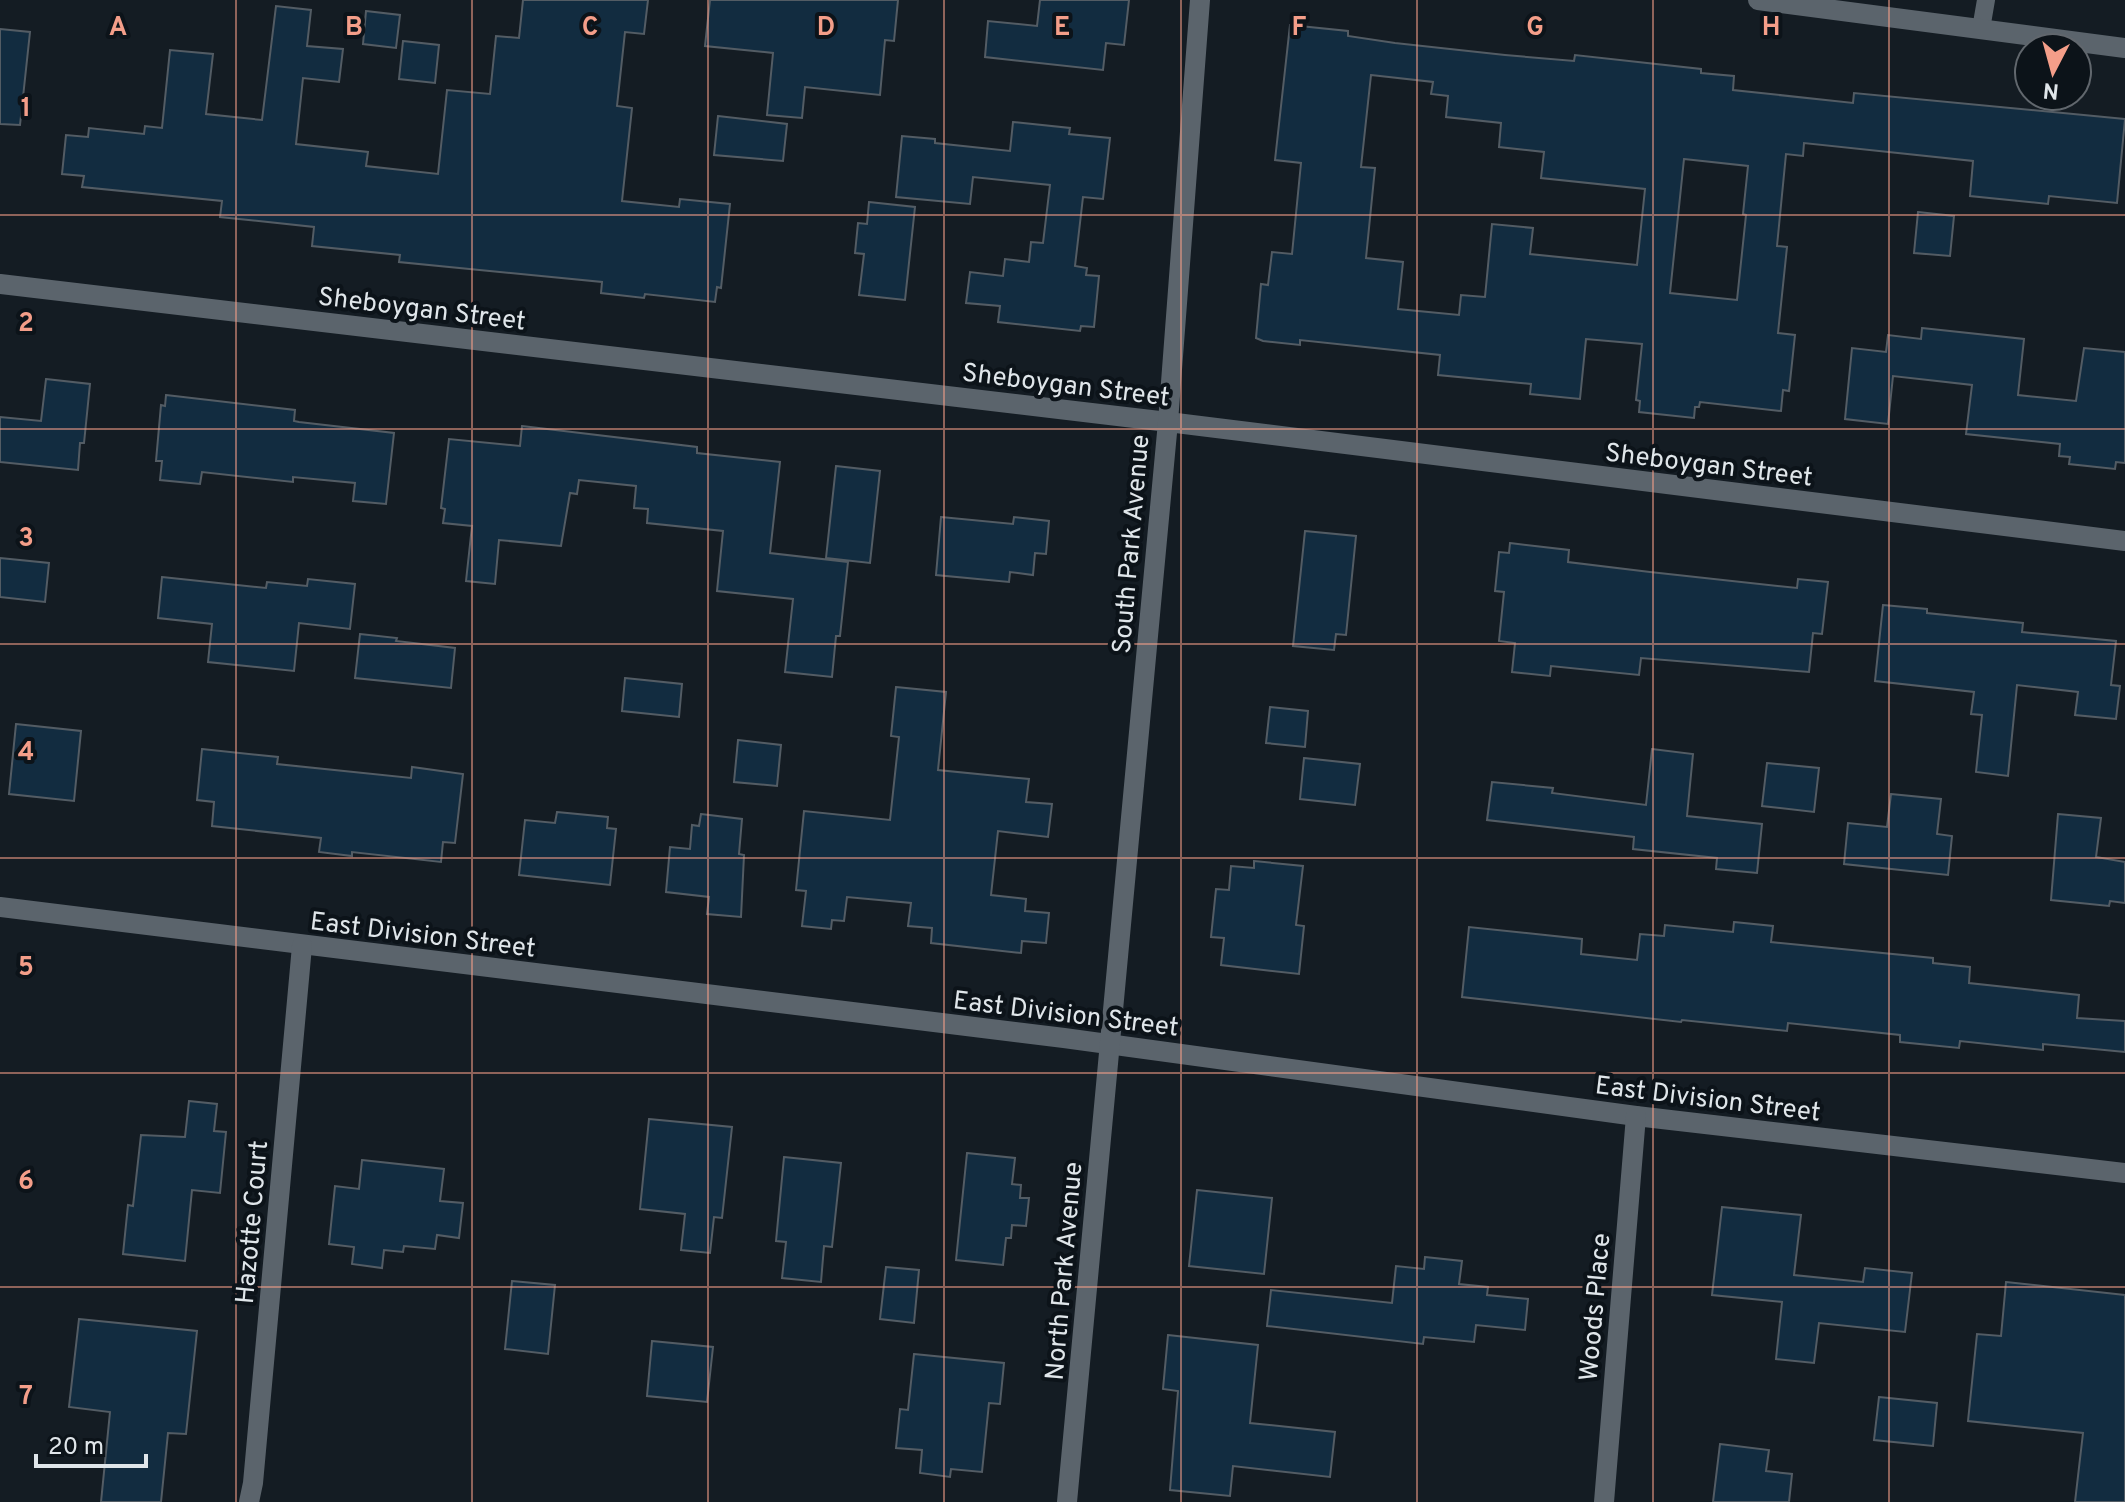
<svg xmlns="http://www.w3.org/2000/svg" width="2125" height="1502" viewBox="0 0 2125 1502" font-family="Overpass,sans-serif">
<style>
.building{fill:#122c40;stroke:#535c64;stroke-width:2;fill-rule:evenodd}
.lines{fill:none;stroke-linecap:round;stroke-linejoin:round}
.service{stroke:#5b646c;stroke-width:18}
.minor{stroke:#5b646c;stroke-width:20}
.grid{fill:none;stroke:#f49e89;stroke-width:2;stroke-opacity:0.55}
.labels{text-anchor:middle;stroke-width:8;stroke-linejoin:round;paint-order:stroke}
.street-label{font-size:26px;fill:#e0e6ea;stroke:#0c1319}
.grid-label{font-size:26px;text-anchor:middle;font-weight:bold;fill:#f49e89;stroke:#0c1319;stroke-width:8;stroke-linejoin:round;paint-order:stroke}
</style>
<rect width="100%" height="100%" fill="#141c23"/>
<g class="building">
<polygon points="523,0 648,0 644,34 625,32 617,106 632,108 622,201 679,207 680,199 730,204 721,288 717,287 715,302 645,294 644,298 601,293 602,282 399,262 400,255 312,246 314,227 220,217 222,201 82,187 84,176 62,174 66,135 88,137 89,128 144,134 145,126 162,128 170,50 213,54 206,114 262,120 276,6 311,10 307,46 343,49 339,82 303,78 296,144 368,152 366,166 438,174 447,90 490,94 496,36 519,38"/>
<polygon points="710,0 898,0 894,41 885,40 880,95 805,87 802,118 767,115 773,53 705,46"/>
<polygon points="1040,0 1129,0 1124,45 1106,43 1103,70 985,57 988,21 1037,26"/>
<polygon points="366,11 400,15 396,48 363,44"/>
<path d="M1290,25L1348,31V36L1395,43L1505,55L1574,61L1575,55L1701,69V73L1734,76L1733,90L1853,103L1854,93L2125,119L2117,203L2049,196L2048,204L1970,196L1973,161L1804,143L1803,156L1786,154L1777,246L1787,247L1778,333L1795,335L1789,391L1783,390L1781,411L1700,402L1699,407H1695L1694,418L1639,412L1640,401L1636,400L1642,344L1586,339L1580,399L1530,394L1531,384L1438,375L1440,355L1300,340V345L1263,341L1256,338L1261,284L1268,285L1272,252L1292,254L1301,163L1275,160ZM1371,75L1433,82L1431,94L1448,96L1446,117L1501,123L1499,147L1544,152L1541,178L1645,189L1637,265L1530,254L1533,228L1492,224L1485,297L1461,295L1459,315L1398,309L1403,262L1366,258L1375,168L1361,167ZM1684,159L1748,166L1743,214L1746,215L1737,300L1670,293Z"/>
<polygon points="0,29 30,32 20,125 0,124"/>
<polygon points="403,41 439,45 435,83 399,79"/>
<polygon points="718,116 787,124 783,161 714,155"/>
<polygon points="1013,122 1070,128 1069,134 1110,138 1103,199 1083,197 1075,266 1087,268 1086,275 1099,276 1094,327 1081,326 1080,331 998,322 1000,306 966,303 970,272 1003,276 1005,259 1029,262 1031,242 1043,243 1050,185 973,177 970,204 896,197 902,136 935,139 935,143 1010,151"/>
<polygon points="869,202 915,207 905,300 859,295 864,254 855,253 858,223 867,224"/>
<polygon points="1918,212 1954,216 1950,256 1914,253"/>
<polygon points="1922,328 2024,339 2018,395 2076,401 2084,348 2125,352 2125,463 2116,462 2115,469 2069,464 2070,457 2059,456 2060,444 1966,434 1972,385 1893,376 1888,424 1845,419 1852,348 1886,352 1888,335 1921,339"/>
<polygon points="46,379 90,384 84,443 80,443 78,470 0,462 0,417 41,421"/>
<polygon points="166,395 295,410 294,421 299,422 394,433 386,504 353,501 355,483 293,477 293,482 202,472 200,484 160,480 162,461 156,461 161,405 165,406"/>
<polygon points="522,426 697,447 697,453 780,462 770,553 848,562 840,636 836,636 832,677 785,672 793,599 717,591 723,531 647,523 648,509 634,508 636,486 579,480 577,494 570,493 561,546 499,540 495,584 466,581 472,526 443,523 445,509 441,508 449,439 520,446"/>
<polygon points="836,466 880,471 870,563 826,558"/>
<polygon points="941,517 1013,524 1014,517 1049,521 1046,554 1035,553 1033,575 1010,572 1009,582 936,575"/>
<polygon points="1305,531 1356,536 1346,635 1336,634 1334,650 1293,646"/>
<polygon points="1510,543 1569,550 1568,562 1650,572 1797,588 1798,579 1828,582 1822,634 1813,633 1809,672 1641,658 1639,675 1551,666 1550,676 1512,672 1515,643 1499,641 1504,592 1495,591 1499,552 1509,553"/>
<polygon points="0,558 49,563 45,602 0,597"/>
<polygon points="162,577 266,588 267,582 307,586 308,579 355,584 350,629 299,623 294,671 208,662 212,624 158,618"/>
<polygon points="1883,605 1927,609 1927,613 2023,623 2022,632 2116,641 2111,685 2120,686 2116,719 2075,715 2078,692 2017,685 2008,776 1976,772 1982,715 1971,714 1974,692 1875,681"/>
<polygon points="360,634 397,638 396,641 455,648 451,688 355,678"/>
<polygon points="625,678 682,684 679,717 622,711"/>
<polygon points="896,687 946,692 938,770 1029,779 1026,802 1052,804 1048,837 998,831 991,895 1026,899 1025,911 1049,913 1046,943 1022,941 1021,953 931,943 932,928 908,926 911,903 847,897 844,921 832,920 831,929 802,926 806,891 796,890 804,811 890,820 899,737 891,736"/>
<polygon points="1270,707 1308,711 1305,747 1266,743"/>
<polygon points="16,724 81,731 74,801 9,794"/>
<polygon points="738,740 781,745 777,786 734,782"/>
<polygon points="202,749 278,757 277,764 411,778 412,767 463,774 455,843 443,842 441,862 352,852 352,856 319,852 321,838 212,826 214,802 197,800"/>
<polygon points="1652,749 1693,754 1687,816 1762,824 1757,873 1716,869 1717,858 1633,849 1634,837 1487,820 1492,782 1553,788 1552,793 1646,805"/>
<polygon points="1304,758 1360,764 1355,805 1300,799"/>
<polygon points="1767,763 1819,768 1814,812 1762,806"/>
<polygon points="1891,794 1941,799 1937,834 1952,836 1948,875 1844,864 1848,823 1887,827"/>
<polygon points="557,812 608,817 607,828 616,829 610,885 519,875 525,820 555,823"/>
<polygon points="701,814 742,819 739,854 744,855 741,917 707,914 709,897 666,892 670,847 690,849 692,825 699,826"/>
<polygon points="2058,814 2101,818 2096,857 2125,862 2125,903 2110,901 2109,906 2051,900"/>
<polygon points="1254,861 1303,866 1296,925 1304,926 1299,974 1221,965 1224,938 1211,937 1216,889 1229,890 1231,866 1254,868"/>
<polygon points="1734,922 1773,926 1771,942 1933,958 1933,963 1970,967 1969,983 2079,995 2077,1018 2125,1021 2125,1052 2043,1044 2043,1050 1960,1041 1959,1048 1900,1042 1900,1035 1788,1023 1787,1031 1682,1020 1681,1022 1462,997 1469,927 1582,939 1581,954 1637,960 1640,934 1664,936 1665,925 1733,932"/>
<polygon points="189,1101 217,1104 214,1131 226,1132 220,1193 192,1190 185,1261 123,1254 128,1205 133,1206 141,1135 185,1137"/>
<polygon points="649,1119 732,1127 722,1218 714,1217 710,1253 681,1250 685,1214 640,1209"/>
<polygon points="967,1153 1015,1158 1012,1184 1021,1185 1020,1198 1029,1198 1026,1226 1012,1225 1011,1238 1006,1238 1003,1265 956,1260"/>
<polygon points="784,1157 841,1163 832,1247 824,1246 821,1282 782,1278 786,1242 776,1241"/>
<polygon points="362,1160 444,1169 440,1201 463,1203 459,1238 437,1235 435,1249 404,1246 403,1252 384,1250 382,1268 352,1264 354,1247 329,1244 335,1186 359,1189"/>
<polygon points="1197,1190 1272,1198 1264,1274 1189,1266"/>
<polygon points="1722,1207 1801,1215 1794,1275 1863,1282 1865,1268 1912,1273 1905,1332 1819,1323 1814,1363 1776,1359 1782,1302 1712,1295"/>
<polygon points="1425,1257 1462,1261 1459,1284 1488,1287 1487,1295 1528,1299 1525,1330 1476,1325 1474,1342 1424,1337 1423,1344 1267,1326 1271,1290 1392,1303 1396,1266 1424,1269"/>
<polygon points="886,1267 919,1270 914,1323 880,1319"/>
<polygon points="512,1281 555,1285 548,1354 505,1349"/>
<polygon points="2006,1282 2125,1295 2125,1502 2075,1502 2083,1433 1968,1421 1977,1334 2001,1336"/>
<polygon points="79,1319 197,1331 186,1434 168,1433 161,1502 101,1502 110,1412 69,1407"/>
<polygon points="1168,1335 1258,1345 1250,1423 1335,1432 1330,1477 1233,1466 1230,1496 1170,1490 1178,1391 1163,1389"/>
<polygon points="652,1341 713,1347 707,1402 647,1396"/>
<polygon points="914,1354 1004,1363 1000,1404 989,1403 982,1472 951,1469 950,1477 920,1473 922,1450 896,1448 900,1409 908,1410"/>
<polygon points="1879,1397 1937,1403 1933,1446 1874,1440"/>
<polygon points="1720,1444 1769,1450 1766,1471 1792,1474 1789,1502 1713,1502"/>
</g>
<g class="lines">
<polyline class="service" points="1981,29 1986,0"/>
<g class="minor">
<polyline points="1758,0 2125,48"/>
<polyline points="0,284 1168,422 2125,541"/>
<polyline points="0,907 1064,1038 1636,1116 2125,1173"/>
<polyline points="249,1502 253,1483 302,946"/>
<polyline points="1067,1502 1168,422 1200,0"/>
<polyline points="1604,1502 1636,1116"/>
</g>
</g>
<path class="grid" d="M236,0V1502M472,0V1502M708,0V1502M944,0V1502M1181,0V1502M1417,0V1502M1653,0V1502M1889,0V1502M0,215H2125M0,429H2125M0,644H2125M0,858H2125M0,1073H2125M0,1287H2125"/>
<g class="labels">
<g class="street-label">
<text transform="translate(422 308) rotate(7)" y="9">Sheboygan Street</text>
<text transform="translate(1066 384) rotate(7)" y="9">Sheboygan Street</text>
<text transform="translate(1709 464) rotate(7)" y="9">Sheboygan Street</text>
<text transform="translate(1130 544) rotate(-85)" y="9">South Park Avenue</text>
<text transform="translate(423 934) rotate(7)" y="9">East Division Street</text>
<text transform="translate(1066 1013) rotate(7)" y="9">East Division Street</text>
<text transform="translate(1708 1098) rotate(7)" y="9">East Division Street</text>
<text transform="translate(251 1222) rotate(-85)" y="9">Hazotte Court</text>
<text transform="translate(1063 1271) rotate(-85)" y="9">North Park Avenue</text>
<text transform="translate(1594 1307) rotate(-85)" y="9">Woods Place</text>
</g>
</g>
<g class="grid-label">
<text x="118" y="35">A</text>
<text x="354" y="35">B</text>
<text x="590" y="35">C</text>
<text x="826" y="35">D</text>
<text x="1062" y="35">E</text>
<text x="1299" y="35">F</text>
<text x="1535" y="35">G</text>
<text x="1771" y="35">H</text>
<text x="26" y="116">1</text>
<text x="26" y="331">2</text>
<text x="26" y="546">3</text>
<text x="26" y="760">4</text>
<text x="26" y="975">5</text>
<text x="26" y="1189">6</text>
<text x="26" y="1404">7</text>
</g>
<g transform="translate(2053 72) rotate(186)"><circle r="38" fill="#0c1319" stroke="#61676d" stroke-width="2"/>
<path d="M0-6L14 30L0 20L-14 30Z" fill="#f49e89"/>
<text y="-12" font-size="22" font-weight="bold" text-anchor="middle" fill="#e0e6ea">N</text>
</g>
<path d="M36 1454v12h110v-12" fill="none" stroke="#e0e6ea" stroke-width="4"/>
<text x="48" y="1454" font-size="24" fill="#e0e6ea" stroke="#0c1319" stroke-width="6" paint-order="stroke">20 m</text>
</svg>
